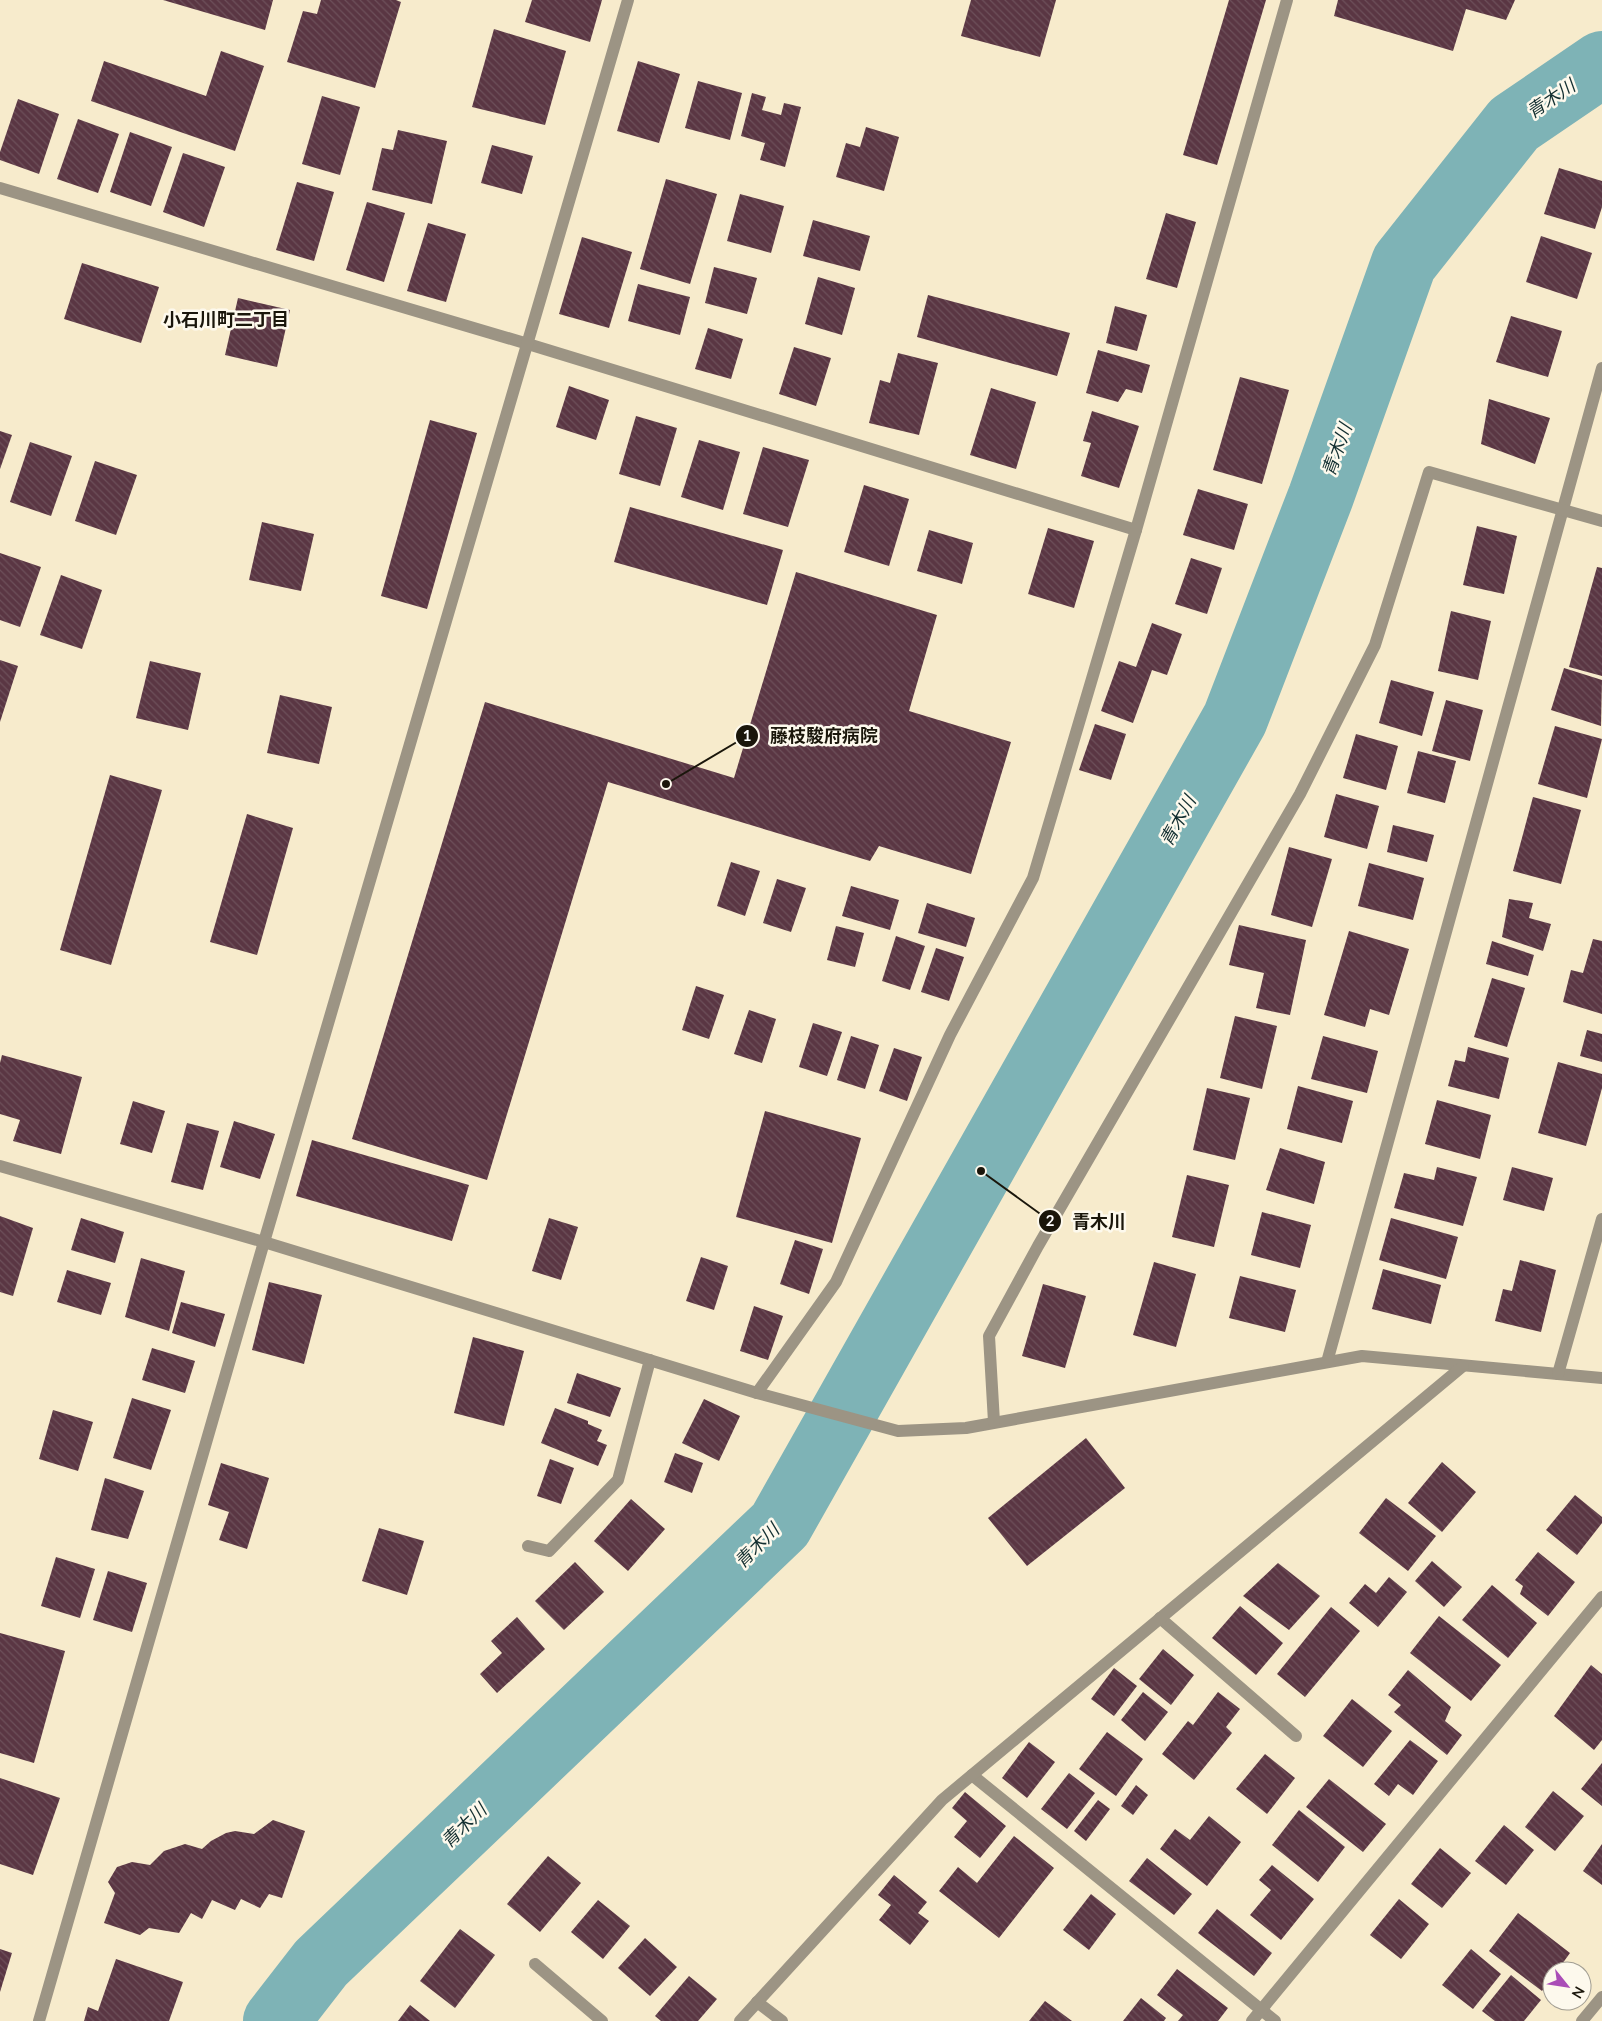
<svg xmlns="http://www.w3.org/2000/svg" width="1602" height="2021" viewBox="0 0 1602 2021" font-family="Lato,'Noto Sans JP',sans-serif">
<style>
.lines{fill:none;stroke-linecap:round;stroke-linejoin:round}
.river{stroke:#7eb3b6;stroke-width:66}
.building{fill:url(#building-back-hatch)}
.minor{stroke:#9c9484;stroke-width:12}
.labels{text-anchor:middle;stroke-width:5;stroke-linejoin:round;paint-order:stroke}
.water-label{font-size:18px;font-style:italic;fill:#122e30;stroke:#fdf9ed}
.neighbourhood-label{font-size:18px;font-weight:bold;fill:#1a160b;stroke:#fdf9ed}
.leader{fill:none;stroke:#1a160b;stroke-width:2}
.callout-dot{fill:#1a160b;stroke:#fdf9ed;stroke-width:2}
.mark-label{font-size:15px;text-anchor:middle;font-weight:bold;fill:#fff}
.callout-label{font-size:18px;text-anchor:middle;font-weight:bold;fill:#1a160b;stroke:#fdf9ed;stroke-width:5;stroke-linejoin:round;paint-order:stroke}
</style>
<defs>
<pattern id="building-back-hatch" width="6" height="6" patternUnits="userSpaceOnUse" patternTransform="scale(1.25)"><rect width="6" height="6" fill="#5a3643"/><path d="M-1 5l2 2M0 0l6 6M5-1l2 2" fill="none" stroke="#6d505a"/></pattern>
</defs>
<rect width="100%" height="100%" fill="#f7ebcc"/>
<g class="lines">
<polyline class="river" points="276,2021 321,1963 780,1525 1235,719 1321,496 1404,263 1514,124 1602,64"/>
</g>
<g class="building">
<polygon points="163,0 273,0 265,30"/>
<polygon points="321,0 396,0 401,2 375,88 287,62 303,11 317,14"/>
<polygon points="532,0 602,0 590,42 525,22"/>
<polygon points="971,0 1056,0 1040,57 961,36"/>
<polygon points="1229,0 1266,0 1217,165 1183,155"/>
<polygon points="1338,0 1515,0 1506,20 1466,9 1453,51 1334,16"/>
<polygon points="494,29 566,51 545,125 472,107"/>
<polygon points="221,51 264,66 235,151 91,101 104,61 206,96"/>
<polygon points="638,61 680,74 659,143 617,131"/>
<polygon points="698,81 742,93 730,140 685,128"/>
<polygon points="752,93 766,97 762,110 781,115 784,103 801,107 785,167 760,160 765,143 741,136"/>
<polygon points="322,96 360,107 340,175 302,164"/>
<polygon points="18,99 59,114 39,174 0,160 0,152"/>
<polygon points="78,119 119,134 98,193 57,179"/>
<polygon points="866,127 899,137 884,191 836,177 846,143 860,147"/>
<polygon points="398,130 447,141 432,204 372,190 382,148 393,150"/>
<polygon points="130,132 172,147 151,206 110,192"/>
<polygon points="492,145 533,156 522,194 481,183"/>
<polygon points="183,153 225,167 204,227 163,212"/>
<polygon points="1559,168 1602,181 1602,207 1595,229 1544,214"/>
<polygon points="666,179 717,194 690,284 640,269"/>
<polygon points="297,182 334,192 314,261 276,250"/>
<polygon points="740,194 784,206 771,253 727,241"/>
<polygon points="367,202 405,213 384,282 346,270"/>
<polygon points="1166,213 1196,222 1177,288 1146,279"/>
<polygon points="813,220 870,236 860,271 803,256"/>
<polygon points="428,223 466,234 446,302 407,291"/>
<polygon points="1541,236 1592,253 1577,299 1526,282"/>
<polygon points="582,237 632,252 609,328 559,314"/>
<polygon points="82,263 159,287 141,343 64,319"/>
<polygon points="714,267 757,278 747,314 705,303"/>
<polygon points="818,277 855,288 842,335 805,324"/>
<polygon points="638,284 690,297 680,335 628,321"/>
<polygon points="928,295 1070,333 1057,376 917,337"/>
<polygon points="238,298 290,310 277,367 225,355"/>
<polygon points="1115,306 1147,315 1137,351 1106,343"/>
<polygon points="1511,316 1562,331 1548,377 1496,362"/>
<polygon points="708,328 743,339 731,379 695,369"/>
<polygon points="794,347 831,358 816,406 779,394"/>
<polygon points="1098,350 1150,365 1142,393 1126,389 1118,402 1086,393"/>
<polygon points="898,353 938,363 919,435 869,423 880,380 890,383"/>
<polygon points="1240,377 1289,390 1262,484 1213,470"/>
<polygon points="569,386 609,400 596,440 556,427"/>
<polygon points="991,388 1036,402 1016,469 970,455"/>
<polygon points="1489,399 1550,418 1535,464 1481,444"/>
<polygon points="1092,411 1139,426 1119,488 1081,476 1091,443 1083,441"/>
<polygon points="636,416 677,428 660,486 619,474"/>
<polygon points="430,420 477,433 427,609 381,596"/>
<polygon points="0,431 12,435 0,469"/>
<polygon points="699,440 740,452 723,510 681,497"/>
<polygon points="30,442 72,456 51,516 10,502"/>
<polygon points="763,447 809,460 788,527 743,514"/>
<polygon points="95,461 137,475 116,535 75,521"/>
<polygon points="864,485 909,499 889,566 844,552"/>
<polygon points="1198,489 1248,504 1234,550 1183,535"/>
<polygon points="630,507 783,550 767,605 614,562"/>
<polygon points="262,522 314,534 301,591 249,580"/>
<polygon points="1477,526 1517,536 1504,594 1463,585"/>
<polygon points="1048,528 1094,541 1074,608 1028,594"/>
<polygon points="929,530 973,543 962,584 917,571"/>
<polygon points="0,553 41,567 20,627 0,620"/>
<polygon points="1191,558 1222,568 1207,614 1175,604"/>
<polygon points="1597,567 1602,568 1602,676 1569,667"/>
<polygon points="796,572 937,615 909,711 1011,742 971,874 879,846 870,861 608,782 487,1180 352,1139 485,702 734,778"/>
<polygon points="61,575 102,590 82,649 40,635"/>
<polygon points="1451,611 1491,621 1478,680 1438,671"/>
<polygon points="1152,623 1182,634 1167,675 1152,670 1133,723 1101,711 1119,661 1136,667"/>
<polygon points="0,660 18,666 0,722"/>
<polygon points="150,661 201,673 188,730 136,718"/>
<polygon points="1564,668 1602,680 1601,726 1551,710"/>
<polygon points="1391,680 1434,692 1422,736 1379,723"/>
<polygon points="280,695 332,707 319,764 267,753"/>
<polygon points="1446,700 1483,710 1470,761 1432,751"/>
<polygon points="1095,724 1126,734 1111,780 1079,770"/>
<polygon points="1555,726 1602,739 1587,798 1538,784"/>
<polygon points="1356,734 1398,746 1386,790 1343,778"/>
<polygon points="1418,751 1456,761 1445,803 1407,793"/>
<polygon points="110,775 162,790 111,965 60,950"/>
<polygon points="1336,794 1379,806 1367,849 1324,837"/>
<polygon points="1533,797 1581,810 1561,884 1513,871"/>
<polygon points="247,814 293,828 257,955 210,942"/>
<polygon points="1393,825 1434,835 1427,862 1387,852"/>
<polygon points="1289,847 1332,859 1312,927 1271,915"/>
<polygon points="731,862 760,871 745,916 717,906"/>
<polygon points="1369,863 1424,878 1413,920 1358,906"/>
<polygon points="777,879 806,888 791,932 763,923"/>
<polygon points="851,886 899,900 890,930 842,916"/>
<polygon points="1509,899 1533,903 1529,918 1551,924 1543,951 1502,937"/>
<polygon points="927,903 975,918 966,947 918,933"/>
<polygon points="1239,925 1306,940 1290,1015 1256,1008 1264,973 1229,965"/>
<polygon points="836,926 864,933 855,967 827,960"/>
<polygon points="1349,931 1409,949 1389,1015 1370,1009 1365,1027 1324,1015"/>
<polygon points="896,936 925,946 910,990 882,981"/>
<polygon points="1593,939 1602,941 1602,1014 1563,1002 1571,970 1583,973"/>
<polygon points="1492,941 1534,955 1528,976 1486,964"/>
<polygon points="936,948 964,957 949,1001 921,992"/>
<polygon points="1492,978 1525,988 1507,1047 1474,1037"/>
<polygon points="696,986 724,995 709,1039 682,1030"/>
<polygon points="749,1010 776,1019 762,1063 734,1054"/>
<polygon points="1235,1016 1277,1026 1262,1089 1220,1078"/>
<polygon points="813,1023 842,1032 827,1076 799,1067"/>
<polygon points="1587,1030 1602,1034 1602,1062 1580,1056"/>
<polygon points="851,1036 879,1045 865,1089 837,1080"/>
<polygon points="1323,1036 1378,1051 1367,1093 1311,1079"/>
<polygon points="1468,1047 1509,1058 1499,1099 1448,1086 1455,1060 1465,1062"/>
<polygon points="894,1048 922,1057 907,1101 879,1091"/>
<polygon points="2,1055 82,1077 61,1154 13,1141 20,1120 0,1114 0,1063"/>
<polygon points="1558,1062 1602,1074 1602,1088 1586,1146 1538,1133"/>
<polygon points="1298,1086 1353,1101 1342,1143 1287,1129"/>
<polygon points="1207,1088 1250,1098 1235,1160 1193,1150"/>
<polygon points="1437,1100 1491,1115 1480,1159 1425,1144"/>
<polygon points="133,1101 165,1111 152,1153 120,1144"/>
<polygon points="765,1111 861,1138 832,1243 736,1217"/>
<polygon points="234,1121 275,1134 260,1179 220,1167"/>
<polygon points="187,1123 219,1131 203,1190 171,1182"/>
<polygon points="312,1140 469,1185 452,1241 296,1196"/>
<polygon points="1280,1148 1325,1162 1314,1204 1266,1190"/>
<polygon points="1437,1167 1477,1177 1463,1226 1394,1208 1404,1173 1434,1180"/>
<polygon points="1512,1167 1553,1178 1544,1211 1503,1200"/>
<polygon points="1187,1175 1229,1185 1214,1247 1172,1237"/>
<polygon points="1262,1212 1311,1225 1300,1268 1251,1255"/>
<polygon points="0,1216 33,1228 13,1296 0,1292"/>
<polygon points="81,1218 124,1232 115,1263 71,1250"/>
<polygon points="549,1218 578,1227 561,1280 532,1271"/>
<polygon points="1391,1218 1458,1237 1446,1279 1379,1260"/>
<polygon points="795,1240 823,1249 809,1294 780,1284"/>
<polygon points="701,1257 728,1266 714,1310 686,1301"/>
<polygon points="141,1258 185,1271 169,1331 125,1317"/>
<polygon points="1520,1260 1556,1270 1541,1332 1495,1321 1503,1289 1512,1291"/>
<polygon points="1154,1262 1196,1274 1176,1347 1133,1335"/>
<polygon points="1383,1269 1441,1285 1431,1324 1372,1309"/>
<polygon points="67,1270 111,1283 101,1315 57,1302"/>
<polygon points="1240,1276 1296,1290 1285,1332 1229,1318"/>
<polygon points="269,1282 322,1295 304,1364 252,1350"/>
<polygon points="1043,1284 1086,1296 1065,1368 1022,1356"/>
<polygon points="181,1302 225,1314 215,1347 172,1333"/>
<polygon points="754,1306 783,1316 768,1360 740,1351"/>
<polygon points="473,1337 524,1351 504,1426 454,1413"/>
<polygon points="152,1348 195,1361 185,1393 142,1380"/>
<polygon points="577,1373 621,1388 610,1417 567,1403"/>
<polygon points="132,1398 171,1410 151,1470 113,1458"/>
<polygon points="704,1399 740,1416 719,1461 682,1443"/>
<polygon points="555,1408 588,1421 588,1424 602,1430 597,1441 607,1445 598,1466 541,1443"/>
<polygon points="53,1410 93,1422 78,1471 39,1459"/>
<polygon points="1086,1438 1125,1488 1027,1566 988,1518"/>
<polygon points="675,1453 703,1463 692,1493 664,1482"/>
<polygon points="550,1459 574,1468 561,1504 537,1496"/>
<polygon points="1442,1462 1476,1492 1442,1532 1408,1503"/>
<polygon points="221,1463 269,1478 247,1549 219,1540 229,1512 208,1505"/>
<polygon points="105,1478 144,1491 128,1539 91,1530"/>
<polygon points="1575,1495 1602,1517 1602,1523 1577,1555 1546,1530"/>
<polygon points="1386,1498 1436,1536 1408,1571 1359,1533"/>
<polygon points="631,1499 665,1529 628,1571 594,1541"/>
<polygon points="379,1528 424,1541 407,1595 362,1581"/>
<polygon points="1538,1552 1575,1582 1548,1616 1520,1594 1523,1586 1515,1580"/>
<polygon points="56,1557 95,1569 80,1618 41,1606"/>
<polygon points="1432,1561 1462,1587 1444,1607 1415,1581"/>
<polygon points="575,1562 604,1592 564,1630 535,1601"/>
<polygon points="1278,1563 1320,1596 1289,1630 1243,1596"/>
<polygon points="108,1571 147,1583 132,1632 93,1620"/>
<polygon points="1389,1577 1407,1592 1378,1627 1349,1603 1365,1584 1376,1593"/>
<polygon points="1492,1585 1537,1623 1508,1658 1462,1620"/>
<polygon points="1240,1606 1283,1643 1256,1675 1212,1638"/>
<polygon points="1331,1607 1360,1631 1305,1697 1277,1674"/>
<polygon points="1439,1616 1501,1665 1471,1701 1410,1653"/>
<polygon points="517,1617 545,1649 497,1693 480,1674 502,1653 491,1641"/>
<polygon points="0,1633 65,1651 34,1763 0,1753"/>
<polygon points="1163,1649 1194,1675 1171,1705 1139,1679"/>
<polygon points="1591,1665 1602,1674 1602,1740 1594,1750 1554,1716"/>
<polygon points="1114,1668 1137,1686 1114,1716 1091,1699"/>
<polygon points="1408,1670 1451,1707 1445,1721 1462,1735 1447,1755 1394,1712 1401,1705 1388,1695"/>
<polygon points="1143,1692 1168,1712 1145,1741 1121,1720"/>
<polygon points="1218,1692 1240,1709 1226,1727 1232,1733 1194,1780 1162,1754 1188,1721 1193,1725"/>
<polygon points="1352,1699 1392,1731 1363,1767 1323,1736"/>
<polygon points="1107,1732 1143,1759 1116,1796 1079,1769"/>
<polygon points="1410,1740 1438,1761 1413,1795 1398,1784 1389,1796 1374,1784"/>
<polygon points="1029,1742 1055,1762 1027,1798 1002,1778"/>
<polygon points="1265,1754 1295,1778 1267,1814 1236,1789"/>
<polygon points="1602,1763 1602,1806 1581,1789"/>
<polygon points="1069,1773 1095,1793 1067,1829 1041,1809"/>
<polygon points="0,1778 60,1798 33,1875 0,1864"/>
<polygon points="1329,1779 1386,1824 1363,1852 1306,1807"/>
<polygon points="1136,1785 1148,1795 1133,1815 1121,1806"/>
<polygon points="1553,1791 1584,1816 1555,1851 1525,1827"/>
<polygon points="965,1792 1006,1826 980,1858 954,1837 967,1821 952,1808"/>
<polygon points="1098,1800 1110,1809 1086,1841 1074,1831"/>
<polygon points="1299,1810 1345,1847 1318,1882 1272,1845"/>
<polygon points="1209,1816 1241,1842 1207,1886 1160,1849 1175,1829 1190,1840"/>
<polygon points="273,1820 305,1831 282,1898 269,1894 260,1908 241,1899 235,1910 212,1900 202,1919 191,1913 179,1933 149,1928 140,1935 104,1923 115,1893 108,1882 117,1867 132,1862 150,1865 164,1851 185,1844 202,1849 211,1841 226,1833 235,1831 254,1834"/>
<polygon points="1504,1825 1534,1850 1506,1885 1475,1861"/>
<polygon points="1014,1836 1054,1868 999,1938 939,1891 958,1867 977,1883"/>
<polygon points="1602,1844 1602,1885 1583,1871"/>
<polygon points="1440,1848 1471,1873 1442,1908 1411,1884"/>
<polygon points="548,1856 581,1883 540,1932 507,1904"/>
<polygon points="1147,1858 1192,1894 1174,1915 1129,1881"/>
<polygon points="1272,1865 1314,1899 1281,1940 1250,1915 1271,1890 1259,1880"/>
<polygon points="894,1875 927,1902 918,1913 929,1921 910,1945 879,1920 891,1905 878,1895"/>
<polygon points="1091,1894 1116,1914 1089,1950 1063,1930"/>
<polygon points="1399,1899 1429,1924 1401,1959 1370,1935"/>
<polygon points="598,1900 630,1926 603,1959 571,1932"/>
<polygon points="1217,1909 1272,1953 1254,1976 1198,1933"/>
<polygon points="1518,1913 1570,1953 1557,1971 1552,1971 1552,1977 1542,1991 1489,1951"/>
<polygon points="460,1929 495,1955 455,2008 420,1981"/>
<polygon points="645,1938 677,1967 650,1996 618,1968"/>
<polygon points="0,1949 12,1953 0,1992"/>
<polygon points="1471,1949 1501,1974 1473,2009 1442,1985"/>
<polygon points="116,1959 183,1982 169,2021 84,2021 88,2007 98,2011"/>
<polygon points="1177,1969 1228,2008 1218,2021 1178,2021 1183,2015 1157,1995"/>
<polygon points="1511,1975 1541,2000 1524,2021 1495,2021 1482,2011"/>
<polygon points="689,1976 717,1999 698,2021 661,2021 655,2016"/>
<polygon points="1141,1998 1166,2018 1164,2021 1123,2021"/>
<polygon points="1045,2001 1072,2021 1029,2021"/>
<polygon points="410,2005 430,2021 398,2021"/>
</g>
<g class="lines">
<g class="minor">
<polyline points="0,188 528,344 1136,530"/>
<polyline points="0,1166 264,1242 757,1393 898,1431 966,1428 1362,1356 1602,1378"/>
<polyline points="1327,1362 1602,368"/>
<polyline points="1558,1374 1602,1219"/>
<polyline points="757,1393 836,1282 950,1035 1033,878 1136,530 1287,0"/>
<polyline points="994,1422 989,1336 1038,1246 1300,794 1375,645 1429,472 1602,521"/>
<polyline points="528,1546 549,1551 618,1480 650,1360"/>
<polyline points="1160,1618 1296,1736"/>
<polyline points="972,1775 1275,2021"/>
<polyline points="535,1964 602,2021"/>
<polyline points="757,2002 782,2021"/>
<polyline points="39,2021 264,1242 628,0"/>
<polyline points="740,2021 942,1800 1463,1366"/>
<polyline points="1252,2021 1602,1597"/>
<polyline points="1582,2021 1602,1997"/>
</g>
</g>
<g class="labels">
<g class="water-label">
<text transform="translate(1551 99) rotate(-34)" y="6">青木川</text>
<text transform="translate(1337 450) rotate(-70)" y="6">青木川</text>
<text transform="translate(1178 821) rotate(-61)" y="6">青木川</text>
<text transform="translate(757 1546) rotate(-45)" y="6">青木川</text>
<text transform="translate(464 1826) rotate(-44)" y="6">青木川</text>
</g>
<g class="neighbourhood-label">
<text x="226" y="326">小石川町二丁目</text>
</g>
</g>
<path class="leader" d="M666 784L747 736M981 1171L1050 1221"/>
<g class="callout-dot">
<circle cx="666" cy="784" r="5"/>
<circle cx="981" cy="1171" r="5"/>
<circle cx="747" cy="736" r="12"/>
<circle cx="1050" cy="1221" r="12"/>
</g>
<g class="mark-label">
<text x="747" y="741">1</text>
<text x="1050" y="1226">2</text>
</g>
<g class="callout-label">
<text x="824" y="742">藤枝駿府病院</text>
<text x="1099" y="1228">青木川</text>
</g>
<g transform="translate(1567 1986) rotate(120)"><circle r="24" fill="#fdf9ed" stroke="#a29e93"/>
<path d="M0-4L9 19L0 12L-9 19Z" fill="#aa4db7"/>
<text y="-8" font-size="14" font-weight="bold" text-anchor="middle" fill="#1a160b">N</text>
</g>
</svg>
